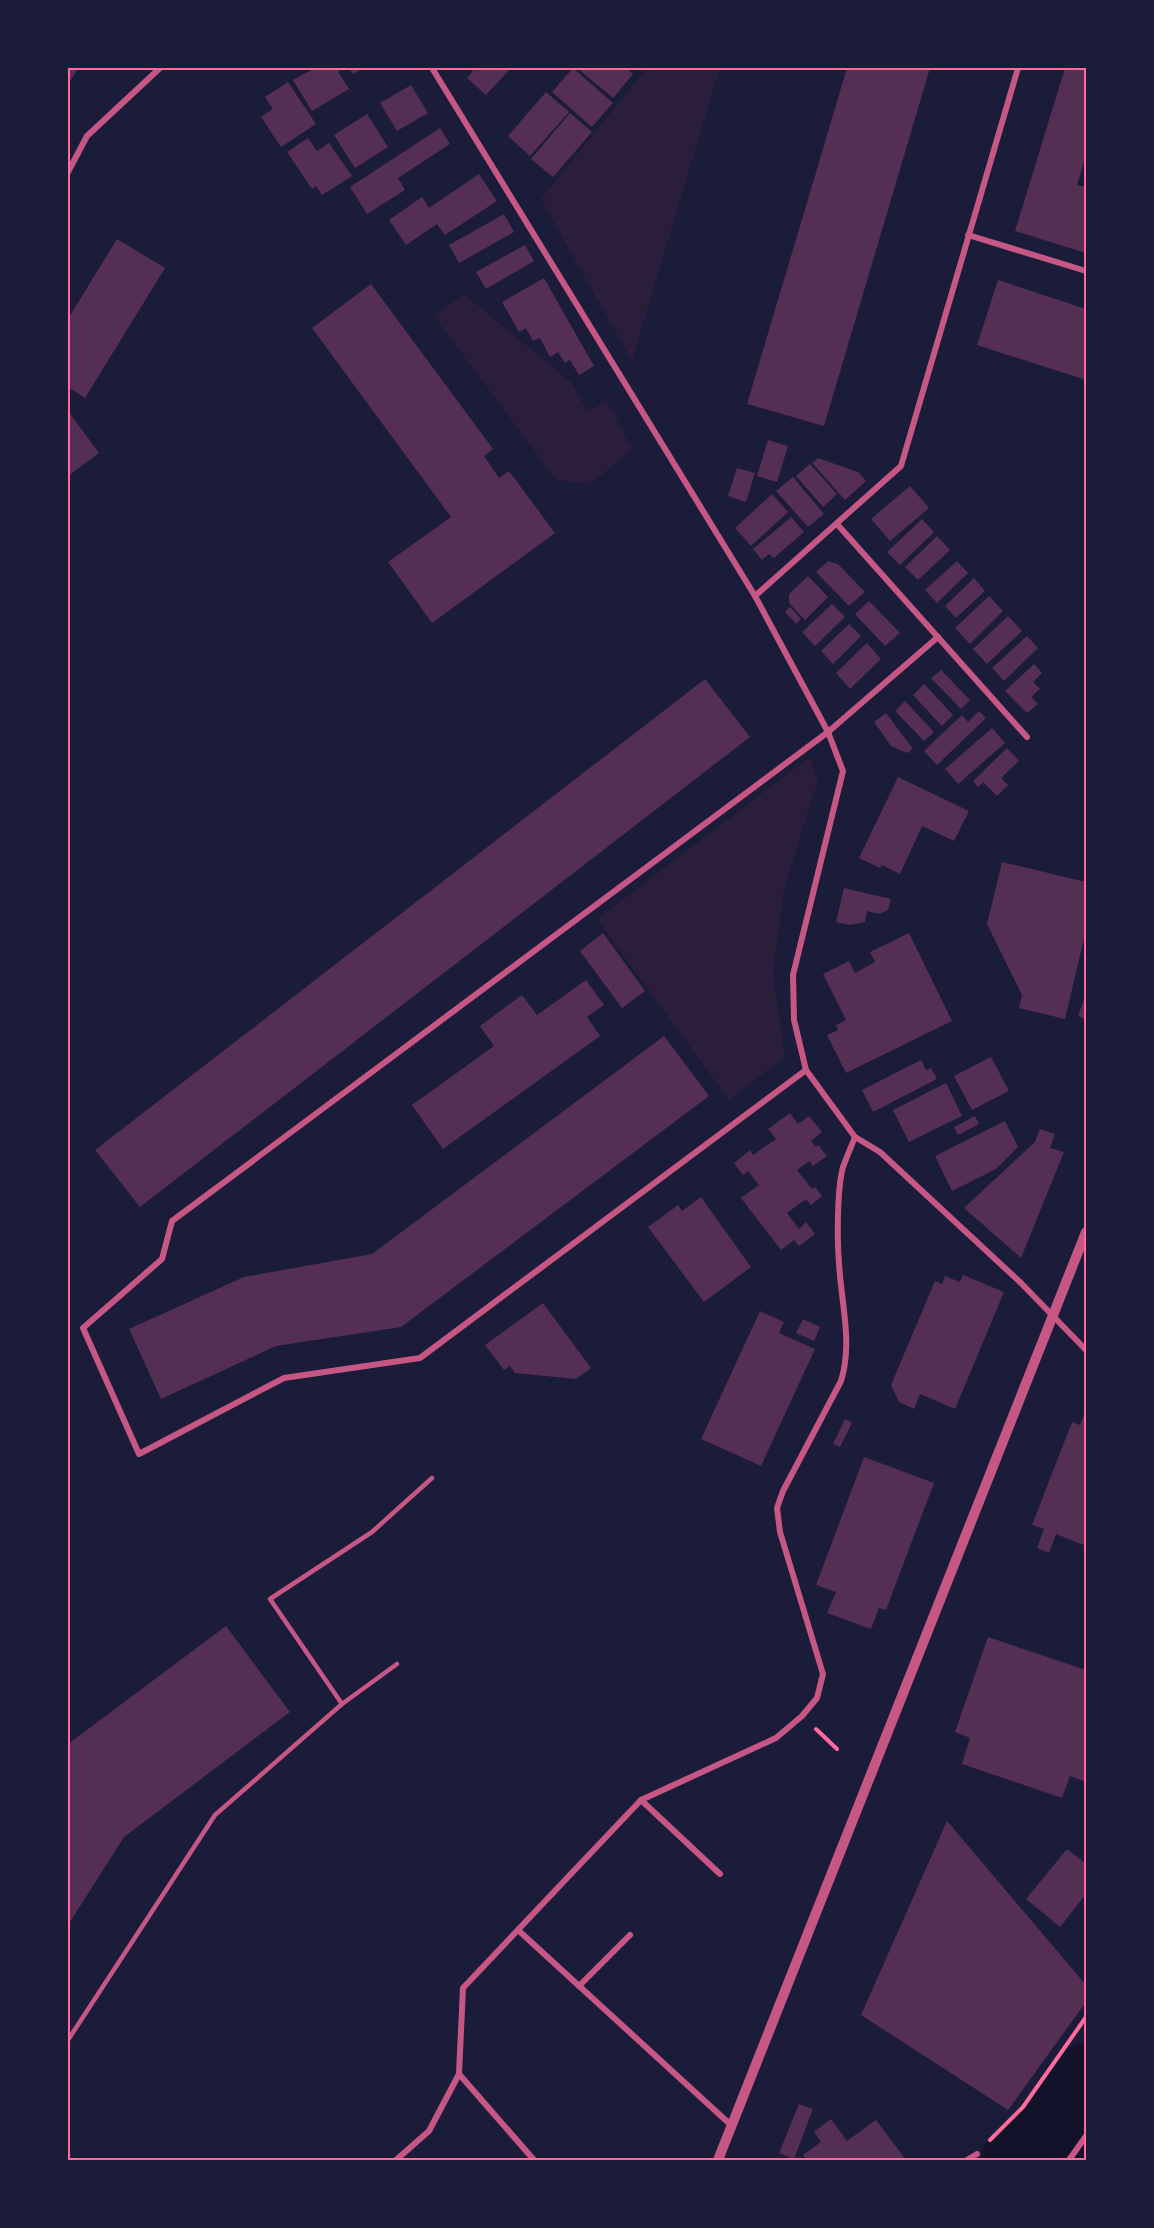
<svg xmlns="http://www.w3.org/2000/svg" width="1154" height="2228" viewBox="0 0 1154 2228" font-family="'Nunito Sans',sans-serif">
<style>
.green{fill:#2a1e3b}
.lines{fill:none;stroke-linecap:round;stroke-linejoin:round}
.river{stroke:#12122b;stroke-width:62}
.building{fill:#542f53}
.path{stroke:#ff6b9d;stroke-width:4}
.service{stroke:#c65784;stroke-width:4.5}
.minor{stroke:#c65784;stroke-width:6}
.tertiary{stroke:#c65784;stroke-width:10}
.neatline{fill:none;stroke:#ff6b9d;stroke-width:2}
</style>
<rect width="100%" height="100%" fill="#1b1b3a"/>
<g class="green">
<polygon points="647,68 720,68 632,361 541,199"/>
<polygon points="464,294 572,383 587,411 607,401 632,449 591,484 556,480 434,316"/>
<polygon points="810,757 818,780 784,890 773,974 785,1057 729,1100 597,919"/>
</g>
<g class="lines">
<g class="river">
<polyline points="1039,2140 1086,2074"/>
<polyline points="1012,2160 1039,2140 1086,2132"/>
</g>
</g>
<g class="building">
<polygon points="68,68 78,68 71,80 68,78"/>
<polygon points="315,68 343,68 338,72 349,89 312,111 293,80"/>
<polygon points="349,68 363,68 353,74"/>
<polygon points="469,68 511,68 486,95 467,78 473,71"/>
<polygon points="573,68 613,103 592,127 552,92"/>
<polygon points="577,68 626,68 633,74 613,98"/>
<polygon points="847,68 930,68 824,426 747,404"/>
<polygon points="1065,68 1086,68 1086,155 1077,185 1086,187 1086,253 1015,231"/>
<polygon points="288,82 316,124 281,147 261,117 273,109 265,97"/>
<polygon points="411,85 428,113 397,131 380,103"/>
<polygon points="546,92 569,112 530,156 508,136"/>
<polygon points="570,113 592,132 553,177 531,159"/>
<polygon points="367,114 388,147 355,168 334,135"/>
<polygon points="440,128 450,144 398,178 405,190 367,214 350,187"/>
<polygon points="308,138 317,151 329,143 352,176 322,195 316,186 312,189 287,152"/>
<polygon points="479,174 497,201 445,235 437,224 406,245 389,220 422,197 429,208"/>
<polygon points="504,214 514,232 459,263 449,245"/>
<polygon points="117,239 165,268 85,398 68,387 68,319"/>
<polygon points="525,245 534,261 486,289 476,272"/>
<polygon points="544,278 594,366 579,375 570,360 565,363 558,352 550,357 540,338 533,341 526,328 519,332 502,302"/>
<polygon points="998,280 1086,309 1086,380 977,345"/>
<polygon points="371,284 493,449 484,456 499,478 509,471 555,533 432,623 388,562 451,517 312,328"/>
<polygon points="68,411 99,453 68,476"/>
<polygon points="768,440 788,446 777,482 757,476"/>
<polygon points="818,458 858,472 866,481 845,500 812,463"/>
<polygon points="810,464 837,494 823,507 796,476"/>
<polygon points="737,468 755,473 746,502 728,496"/>
<polygon points="793,477 824,514 808,527 776,491"/>
<polygon points="910,486 929,508 890,541 871,519"/>
<polygon points="772,494 788,512 751,546 735,528"/>
<polygon points="791,517 804,532 774,558 769,554 762,560 753,549"/>
<polygon points="922,519 934,532 900,565 887,552"/>
<polygon points="937,536 950,550 918,580 905,567"/>
<polygon points="828,561 838,564 865,592 849,606 816,572"/>
<polygon points="957,561 968,573 937,603 925,590"/>
<polygon points="808,576 828,597 805,620 789,603 789,594"/>
<polygon points="974,578 985,591 956,618 945,606"/>
<polygon points="989,596 1003,611 970,644 955,628"/>
<polygon points="869,601 900,633 885,646 855,614"/>
<polygon points="832,604 845,617 815,646 802,632"/>
<polygon points="790,607 801,619 796,624 785,612"/>
<polygon points="1008,616 1022,631 987,664 973,649"/>
<polygon points="849,624 861,636 833,664 821,651"/>
<polygon points="1027,636 1038,648 1004,681 992,668"/>
<polygon points="867,643 881,659 850,689 836,673"/>
<polygon points="1034,664 1042,673 1033,682 1040,689 1031,697 1038,704 1027,713 1005,691"/>
<polygon points="941,670 970,700 961,709 931,678"/>
<polygon points="705,679 750,737 140,1207 95,1150"/>
<polygon points="924,684 953,715 942,726 913,695"/>
<polygon points="905,701 934,732 924,741 895,711"/>
<polygon points="979,711 986,718 937,765 924,751 962,715 968,722"/>
<polygon points="886,713 913,749 907,753 891,746 874,722"/>
<polygon points="992,728 1005,743 958,784 945,769"/>
<polygon points="1007,748 1019,761 1001,778 1008,785 997,796 983,782 978,787 973,781"/>
<polygon points="898,777 969,811 954,841 922,826 900,874 882,865 880,868 859,858"/>
<polygon points="1002,862 1086,882 1086,930 1065,1019 1019,1008 1022,995 987,924"/>
<polygon points="844,888 891,899 888,910 879,914 867,911 865,922 850,925 836,922"/>
<polygon points="603,933 645,991 622,1008 580,951"/>
<polygon points="909,933 952,1021 846,1073 827,1035 838,1030 836,1025 846,1020 823,974 849,961 855,973 875,962 870,952"/>
<polygon points="586,980 604,1005 587,1017 600,1036 443,1149 412,1105 494,1046 480,1026 522,995 537,1015"/>
<polygon points="1086,994 1086,1020 1078,1016"/>
<polygon points="664,1036 709,1096 401,1327 276,1346 161,1399 129,1329 244,1277 372,1254"/>
<polygon points="991,1057 1009,1091 972,1110 954,1076"/>
<polygon points="921,1060 926,1070 931,1068 937,1079 873,1112 862,1090"/>
<polygon points="946,1083 962,1116 909,1142 893,1110"/>
<polygon points="790,1113 798,1124 809,1116 822,1132 811,1141 816,1147 818,1145 827,1156 813,1166 809,1161 797,1170 812,1189 815,1187 822,1196 811,1205 806,1199 787,1213 799,1229 806,1222 815,1234 799,1246 794,1240 781,1250 741,1198 759,1185 748,1171 743,1175 734,1163 750,1150 753,1155 776,1139 768,1129"/>
<polygon points="975,1116 979,1124 958,1135 954,1127"/>
<polygon points="1005,1121 1018,1147 996,1169 952,1191 935,1156"/>
<polygon points="1040,1129 1055,1134 1050,1148 1064,1152 1021,1258 964,1208 1035,1142"/>
<polygon points="701,1197 751,1267 704,1302 648,1227 678,1205 682,1211"/>
<polygon points="963,1275 1004,1292 955,1409 920,1394 914,1409 899,1402 891,1385 935,1281 942,1284 945,1276 960,1282"/>
<polygon points="543,1303 591,1368 576,1379 515,1373 510,1366 504,1370 485,1345"/>
<polygon points="760,1311 784,1322 779,1333 815,1349 761,1466 701,1439"/>
<polygon points="803,1319 820,1327 814,1341 796,1333"/>
<polygon points="1086,1409 1086,1536 1083,1545 1056,1534 1049,1553 1037,1548 1044,1529 1032,1525 1072,1422 1080,1425"/>
<polygon points="845,1419 852,1423 840,1447 833,1444"/>
<polygon points="864,1457 934,1483 886,1610 879,1608 871,1629 827,1613 836,1592 816,1585"/>
<polygon points="226,1626 290,1712 124,1837 68,1925 68,1744"/>
<polygon points="988,1637 1086,1670 1086,1782 1070,1776 1062,1798 962,1764 970,1738 955,1732"/>
<polygon points="947,1821 1086,1985 1086,2002 1008,2110 861,2015"/>
<polygon points="1067,1849 1086,1864 1086,1894 1060,1927 1026,1899"/>
<polygon points="799,2104 813,2109 794,2159 779,2153"/>
<polygon points="831,2119 847,2141 876,2120 906,2160 807,2160 803,2155 821,2142 814,2132"/>
</g>
<g class="lines">
<g class="path">
<polyline points="816,1729 837,1749"/>
<polyline points="990,2140 1023,2107 1086,2017"/>
</g>
<g class="service">
<polyline points="342,1704 270,1599 372,1532 432,1478"/>
<polyline points="68,2040 215,1815 342,1704 397,1664"/>
</g>
<g class="minor">
<polyline points="432,68 755,596 828,732 843,771 793,975 794,1020 806,1070 855,1137 880,1152 1021,1283 1086,1350"/>
<polyline points="68,172 87,136 160,68"/>
<polyline points="968,235 1086,271"/>
<polyline points="837,524 1027,737"/>
<polyline points="755,596 901,466 1018,68"/>
<polyline points="806,1070 420,1358 284,1378 139,1454 83,1328 162,1259 172,1221 828,732 938,637"/>
<polyline points="641,1800 720,1874"/>
<polyline points="518,1930 732,2126"/>
<polyline points="579,1986 630,1935"/>
<polyline points="459,2074 534,2160"/>
<path d="M396,2160L429,2131L459,2074L463,1988L641,1800L776,1738L802,1716L817,1698L823,1674L780,1532L777,1508L783,1491L841,1381C853,1343 841,1302 839,1263C837,1239 837,1189 843,1167C847,1156 851,1147 855,1137"/>
<polyline points="967,2160 977,2154"/>
<polyline points="1069,2160 1086,2136"/>
</g>
<polyline class="tertiary" points="718,2160 1086,1232"/>
</g>
<rect width="1154" height="2228" fill="none" stroke="#1b1b3a" stroke-width="138"/>
<rect x="69" y="69" width="1016" height="2090" class="neatline"/>
</svg>
